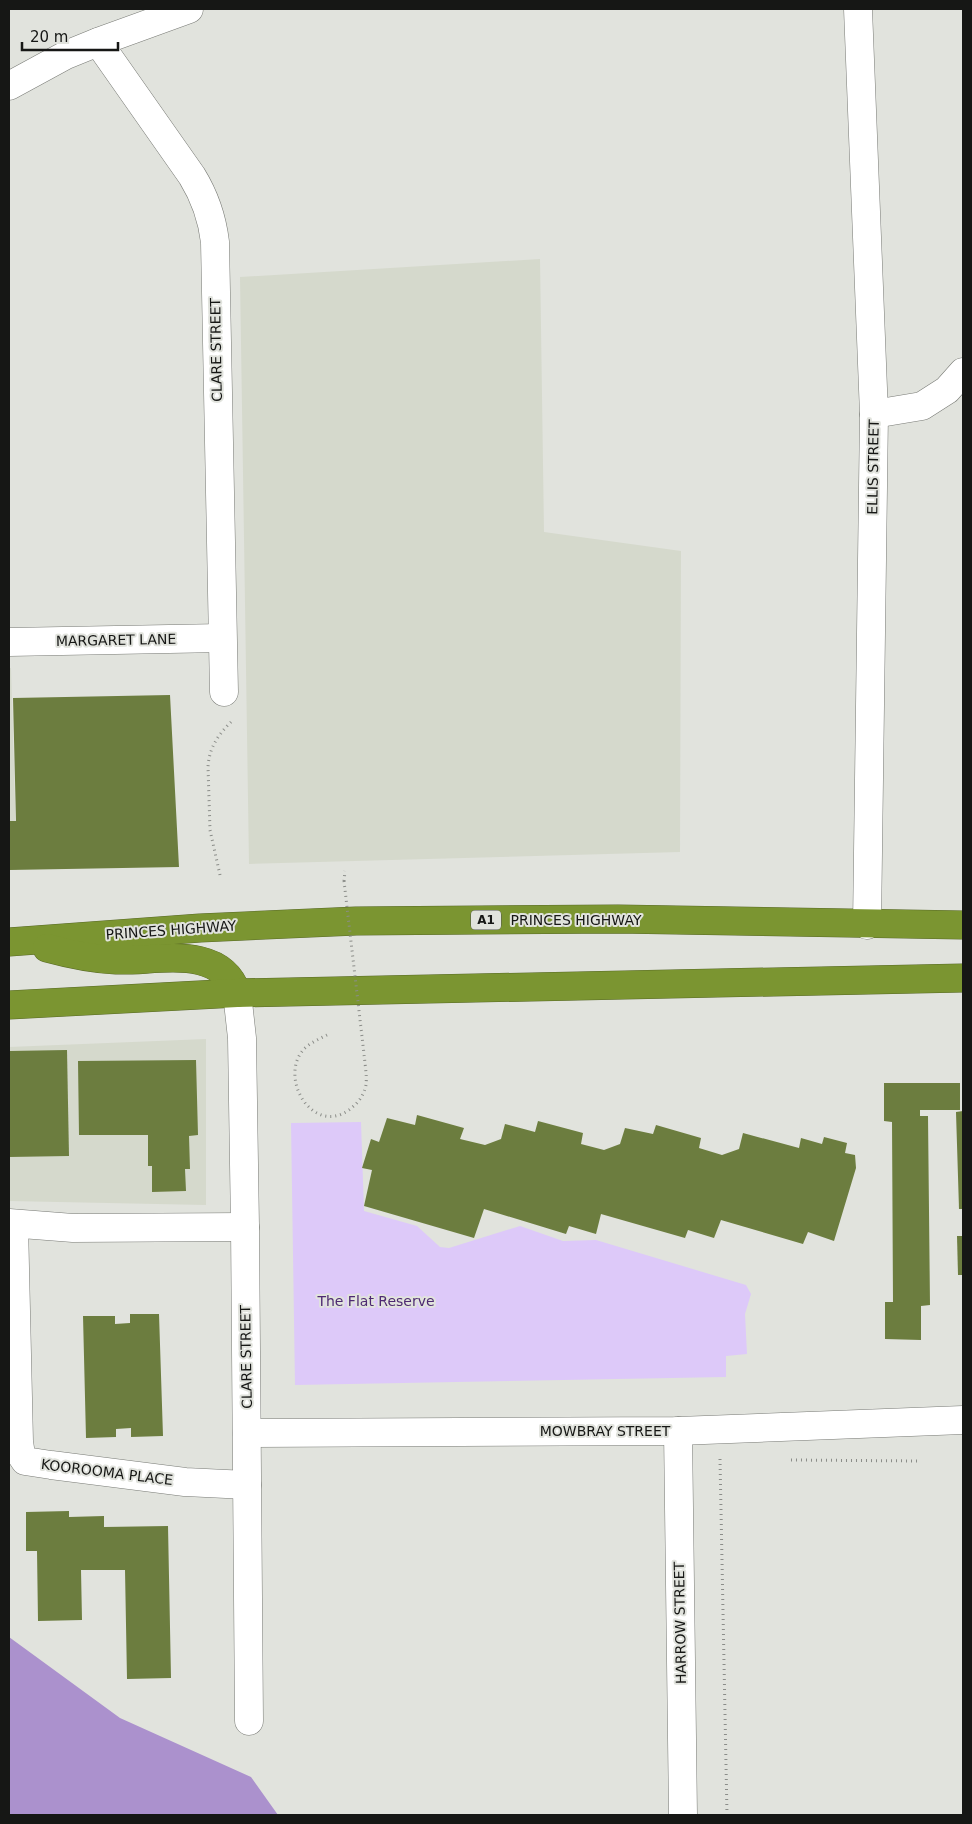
<svg xmlns="http://www.w3.org/2000/svg" width="972" height="1824" viewBox="0 0 972 1824" font-family="'DejaVu Sans',sans-serif">
<style>
.built{fill:#d5d9cc}
.green{fill:#ddc9f9}
.water{fill:#ab91cd}
.building{fill:#6c7d3f}
.lines{fill:none;stroke-linecap:round;stroke-linejoin:round}
.minor-casing{stroke:#787a75;stroke-width:29}
.highway-casing{stroke:#586927;stroke-width:29}
.path{stroke:#8b8d89;stroke-width:3;stroke-dasharray:1 4;stroke-linecap:butt}
.minor{stroke:#fff;stroke-width:28}
.highway{stroke:#7b9531;stroke-width:28}
.path-bridge{stroke:#8b8d89;stroke-width:3;stroke-dasharray:1 4;stroke-linecap:butt}
.labels{text-anchor:middle;stroke-width:4;stroke-linejoin:round;paint-order:stroke}
.shield{fill:#e1e3dd;stroke:#535451;stroke-width:1}
.shield-label{font-size:12px;font-weight:bold;fill:#161715}
.street-label{font-size:14px;fill:#161715;stroke:#e1e3dd}
.park-label{font-size:14px;fill:#4e2a72;stroke:#e1e3dd}
</style>
<rect width="100%" height="100%" fill="#e1e3dd"/>
<g class="built">
<polygon points="540,259 544,532 681,551 680,852 249,864 240,277"/>
<polygon points="9,668 11,668 17,870 9,870"/>
<polygon points="206,1039 206,1205 9,1201 9,1047"/>
</g>
<polygon class="green" points="361,1122 364,1211 417,1226 440,1247 449,1248 520,1226 563,1241 596,1240 746,1285 751,1294 745,1314 747,1354 726,1356 726,1377 295,1385 291,1123"/>
<polygon class="water" points="9,1637 120,1718 251,1777 278,1815 9,1815"/>
<g class="building">
<polygon points="170,695 179,867 9,870 9,821 16,821 13,698"/>
<polygon points="67,1050 69,1156 9,1157 9,1051"/>
<polygon points="196,1060 198,1135 189,1136 190,1169 185,1169 186,1191 152,1192 152,1166 148,1166 148,1135 79,1135 78,1061"/>
<polygon points="884,1083 960,1083 960,1110 920,1110 920,1116 928,1116 930,1305 921,1306 921,1340 885,1339 885,1302 893,1302 892,1122 884,1121"/>
<polygon points="963,1111 963,1209 959,1209 956,1112"/>
<polygon points="417,1115 464,1128 460,1139 485,1145 501,1139 505,1124 535,1132 538,1121 583,1133 581,1144 604,1150 620,1144 625,1128 653,1134 656,1125 701,1138 699,1148 722,1155 739,1149 743,1133 799,1148 801,1138 822,1144 824,1137 847,1143 845,1153 855,1155 856,1168 834,1241 808,1232 803,1244 721,1220 714,1238 688,1230 685,1238 601,1214 596,1234 569,1226 566,1234 484,1209 474,1238 364,1206 372,1170 362,1168 371,1139 379,1142 387,1118 415,1125"/>
<polygon points="957,1236 963,1236 963,1275 958,1275"/>
<polygon points="130,1314 159,1314 163,1436 131,1437 131,1428 116,1429 116,1437 86,1438 83,1316 115,1316 115,1324 130,1323"/>
<polygon points="69,1511 69,1517 104,1516 104,1527 168,1526 171,1678 127,1679 125,1570 81,1570 82,1620 38,1621 37,1551 26,1551 26,1512"/>
</g>
<g class="lines">
<g class="minor-casing">
<g id="minor">
<polyline points="858,9 874,414 867,925"/>
<path d="M98,42L192,176C205,197 212,217 215,242L224,692"/>
<polyline points="9,86 66,55 98,42 189,9"/>
<polyline points="874,414 922,406 947,390 963,372"/>
<polyline points="9,642 222,638"/>
<polyline points="237,993 242,1038 245,1227 249,1721"/>
<polyline points="9,1223 73,1228 245,1227"/>
<polyline points="14,1224 19,1442 21,1455 25,1461 51,1465 185,1482 247,1485"/>
<polyline points="678,1431 683,1815"/>
<polyline points="247,1433 678,1431 963,1420"/>
</g>
</g>
<g class="highway-casing">
<g id="highway">
<polyline points="9,942 200,928 356,921 618,919 963,925"/>
<path d="M47,948C69,954 93,959 116,960C155,962 220,943 237,993"/>
<polyline points="9,1005 237,993 963,978"/>
</g>
</g>
<g class="path">
<path d="M220,875L210,830L208,767C209,748 218,735 231,722"/>
<polyline points="344,881 345,871"/>
<path d="M327,1035C319,1039 310,1043 304,1049C278,1077 312,1136 349,1110C357,1104 364,1096 366,1085C367,1076 365,1064 364,1054"/>
<polyline points="720,1459 727,1815"/>
<polyline points="791,1460 920,1461"/>
</g>
<use href="#minor" class="minor"/>
<use href="#highway" class="highway"/>
<polyline class="path-bridge" points="344,881 364,1054"/>
</g>
<g class="labels">
<rect class="shield" x="471" y="910.5" width="30" height="19" rx="4"/>
<g class="shield-label">
<text x="486" y="924">A1</text>
</g>
<g class="street-label">
<text transform="translate(216 350) rotate(-91)" y="5">CLARE STREET</text>
<text transform="translate(873 467) rotate(-89)" y="5">ELLIS STREET</text>
<text transform="translate(116 640) rotate(-1)" y="5">MARGARET LANE</text>
<text x="576" y="925">PRINCES HIGHWAY</text>
<text transform="translate(171 930) rotate(-4)" y="5">PRINCES HIGHWAY</text>
<text transform="translate(246 1357) rotate(-91)" y="5">CLARE STREET</text>
<text x="605" y="1436">MOWBRAY STREET</text>
<text transform="translate(107 1472) rotate(7)" y="5">KOOROOMA PLACE</text>
<text transform="translate(680 1623) rotate(-91)" y="5">HARROW STREET</text>
</g>
<g class="park-label">
<text x="376" y="1306">The Flat Reserve</text>
</g>
</g>
<rect width="972" height="1824" fill="none" stroke="#161715" stroke-width="20"/>
<path d="M22 42v8h96v-8" fill="none" stroke="#161715" stroke-width="2.5"/>
<text x="30" y="42" font-size="15" fill="#161715" stroke="#e1e3dd" stroke-width="4" paint-order="stroke">20 m</text>
</svg>
